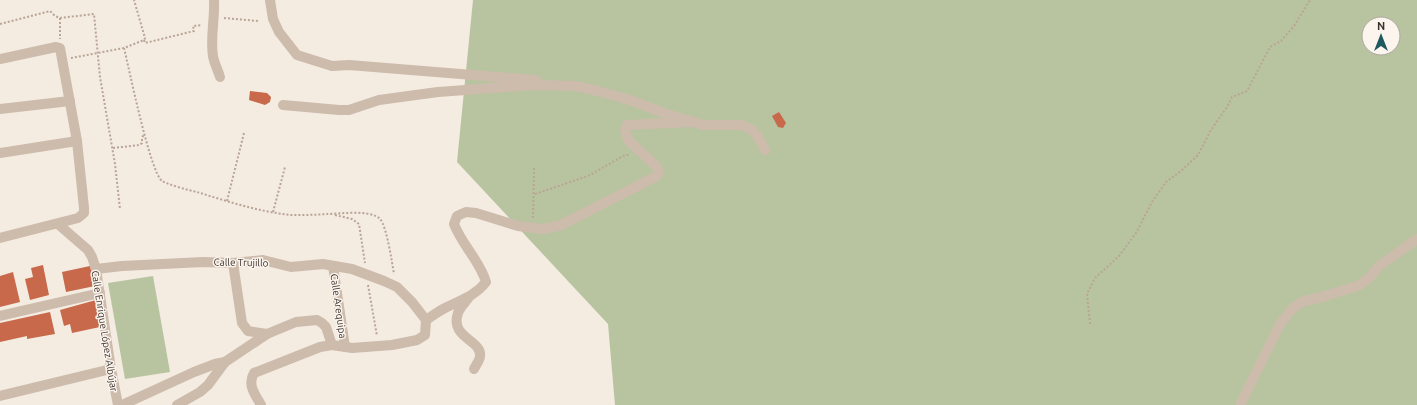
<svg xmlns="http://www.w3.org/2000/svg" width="1417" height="405" viewBox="0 0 1417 405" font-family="Ubuntu,sans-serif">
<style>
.green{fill:#b8c4a0;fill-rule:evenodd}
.building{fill:#c8694b}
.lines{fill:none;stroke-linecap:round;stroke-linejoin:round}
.path{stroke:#b9a596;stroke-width:2;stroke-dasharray:2 2;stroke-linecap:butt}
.minor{stroke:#cdbbac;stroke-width:10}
.labels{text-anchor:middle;stroke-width:3;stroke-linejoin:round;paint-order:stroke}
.street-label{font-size:10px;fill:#3b302b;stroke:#fbf5ee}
</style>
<rect width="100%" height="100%" fill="#f4ebe1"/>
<g class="green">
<path d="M473,0H1417V405H615L608,324L457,162ZM1369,24H1393V48H1369Z"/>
<polygon points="153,276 170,372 125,379 108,283"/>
</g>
<g class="building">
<polygon points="250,91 267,93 271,97 270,102 265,105 249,100"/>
<polygon points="779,112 786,123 783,128 778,127 772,116"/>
<polygon points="43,265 49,295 30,300 25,279 33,277 31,268"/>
<polygon points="90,266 95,286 66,292 62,272"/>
<polygon points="13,272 20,302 0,307 0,276"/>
<polygon points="96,300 100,327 72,333 70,324 64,326 60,310"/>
<polygon points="50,312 55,334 27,339 27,336 0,342 0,323"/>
</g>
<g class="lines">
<g class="path">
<polyline points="60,18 60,39"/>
<polyline points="224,18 258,21"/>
<polyline points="0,24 50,11 55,16 60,18 94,14 100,77 115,164 120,209"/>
<polyline points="144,40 145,43 194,31 193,26 202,25"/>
<path d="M124,48C129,68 150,172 162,181C169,185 188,190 197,192C226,201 260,212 291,215C303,215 315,215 327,214C341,214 370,209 380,219C387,227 392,263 394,274"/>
<polyline points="71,58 124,48 144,40 145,38 134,0"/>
<polyline points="113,148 140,145 142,143 142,138 144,134"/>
<polyline points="535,194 588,176 625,155 630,155"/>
<polyline points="227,201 244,133"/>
<polyline points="273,212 285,167"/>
<polyline points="335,215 352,219 359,224 365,263"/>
<polyline points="533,218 534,168"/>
<polyline points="368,285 377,336"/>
<polyline points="1090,324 1087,294 1095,278 1119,256 1136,233 1152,202 1166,182 1181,171 1198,155 1211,130 1227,107 1232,97 1247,91 1270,47 1281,41 1294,26 1310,0"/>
</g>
<g class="minor">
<path d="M214,0C215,19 210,38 213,56C214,63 218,70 220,77"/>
<polyline points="270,0 273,19 279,32 297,55 332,66 349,65 536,80"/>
<polyline points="0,59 56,47 60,48 77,141 84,208 84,213 78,218 0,238"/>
<polyline points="283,105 339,110 349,110 379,100 438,92 536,85 576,86 598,91 630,100 664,113 703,125 742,125 752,130 758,137 765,150"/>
<polyline points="0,109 70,101"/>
<polyline points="0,153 77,141"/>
<polyline points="58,224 88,250 92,257 96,269 111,369 118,405"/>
<polyline points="233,263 242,323 248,331 267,334"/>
<polyline points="333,266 345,347"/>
<polyline points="96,269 122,266 203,262 233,263 263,260 291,267 323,264 352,269 384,281 397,287 412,302 426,320"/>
<path d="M469,297C466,302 460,307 458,313C449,338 483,340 480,357C479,361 476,365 474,369"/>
<polyline points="0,316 100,293"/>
<polyline points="0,396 111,369"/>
<polyline points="122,405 194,372 215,364 225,362 267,334 296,322 317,320 322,323 326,327 332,345"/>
<polyline points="177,405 200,392 208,385 225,362"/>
<path d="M261,405C255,394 247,385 254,373L320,347L332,345L352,348L392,345L417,340L425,335L426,320C432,316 439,311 445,308C461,300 475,296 486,282C480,261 462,245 454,224L457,216L466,212L476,213L518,226L543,229L561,225L655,177L659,173L657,167L628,140L625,131L627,125L692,122"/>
<polyline points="1240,405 1280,324 1294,307 1304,301 1322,297 1360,285 1370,277 1379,266 1417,239"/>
</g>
</g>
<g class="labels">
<g class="street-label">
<text transform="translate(241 262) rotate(1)" y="4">Calle Trujillo</text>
<text transform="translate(339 306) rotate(82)" y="4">Calle Arequipa</text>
<text transform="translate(105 331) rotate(81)" y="4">Calle Enrique López Albújar</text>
</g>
</g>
<g transform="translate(1381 36)"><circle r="19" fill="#fbf5ee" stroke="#aea6a0"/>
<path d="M0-3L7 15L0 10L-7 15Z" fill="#1f5a5e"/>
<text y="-6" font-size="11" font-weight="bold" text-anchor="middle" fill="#3b302b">N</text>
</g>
</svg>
